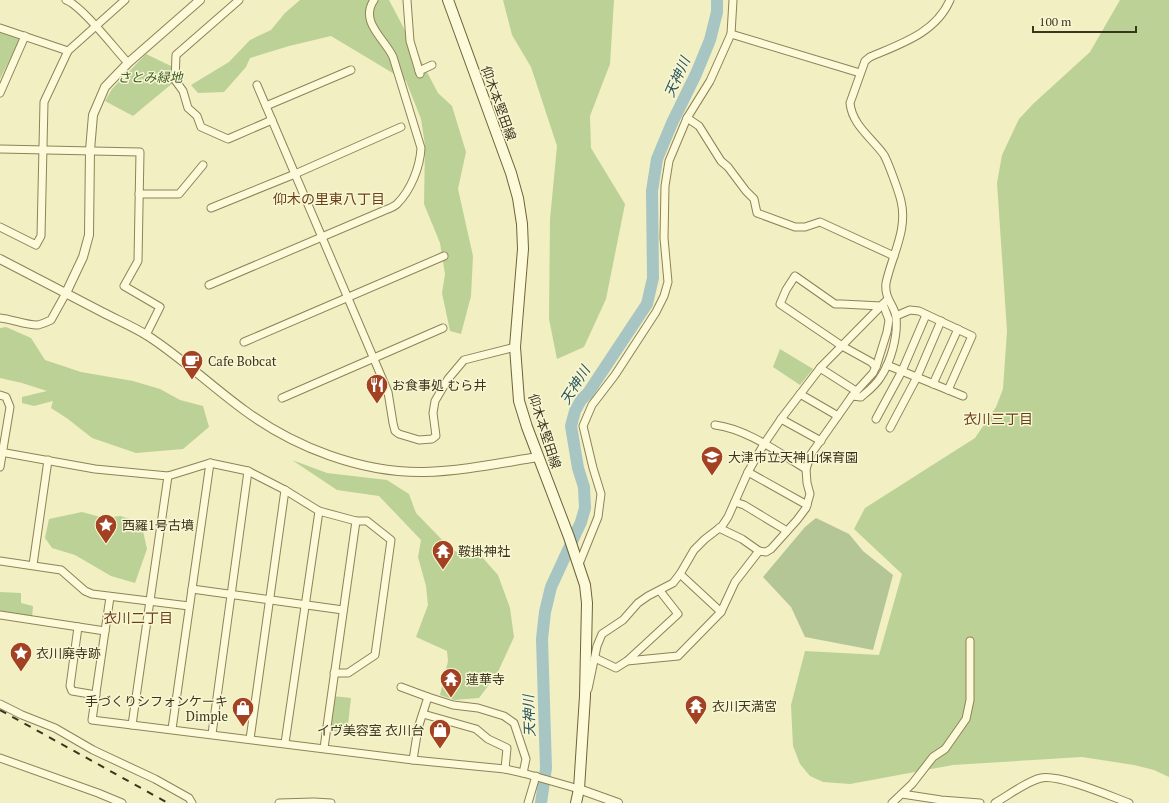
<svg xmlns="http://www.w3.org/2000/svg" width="1169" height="803" viewBox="0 0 1169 803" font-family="'PT Serif','Noto Sans JP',serif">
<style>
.green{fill:#bcd196}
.cemetery{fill:#b4c696}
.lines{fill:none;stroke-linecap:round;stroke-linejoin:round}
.river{stroke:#a6c5c3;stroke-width:12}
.minor-casing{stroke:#8e8258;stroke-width:9}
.tertiary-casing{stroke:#8e8258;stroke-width:10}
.secondary-casing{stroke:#70633b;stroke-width:12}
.minor{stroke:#fcfad8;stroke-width:7}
.tertiary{stroke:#fcfad8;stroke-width:8}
.secondary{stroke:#fcfad8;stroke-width:10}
.rail{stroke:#3d341d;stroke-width:2;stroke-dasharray:7 7;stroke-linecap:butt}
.labels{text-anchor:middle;stroke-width:3;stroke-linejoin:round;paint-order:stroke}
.park-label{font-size:13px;font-style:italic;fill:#3f5b22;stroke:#f8f7d4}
.street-label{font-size:13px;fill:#3d341d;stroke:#f8f7d4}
.poi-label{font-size:13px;fill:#3d341d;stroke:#f8f7d4;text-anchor:start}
.water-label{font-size:14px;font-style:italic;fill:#2b555e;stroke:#f8f7d4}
.neighbourhood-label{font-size:14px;fill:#6d3f19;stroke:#f8f7d4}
</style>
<rect width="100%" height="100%" fill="#f2efc3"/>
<g class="green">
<polygon points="300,0 389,0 438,93 452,106 466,152 458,189 473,256 471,296 461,334 450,331 442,293 445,274 440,243 424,204 425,145 421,119 406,81 331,36 289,46 250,58 246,67 224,92 198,93 191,85 229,62 250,40 271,30 285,13"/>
<polygon points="503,0 614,0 610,64 590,116 591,148 625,204 606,299 584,347 557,359 549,319 550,219 557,146 531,67 512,35"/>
<polygon points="1120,0 1169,0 1169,777 1154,770 1134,765 1082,757 953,765 850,784 823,782 810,776 800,764 793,746 791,705 805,651 879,655 902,574 854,529 865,508 975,438 996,407 1003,389 1007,331 997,183 1002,155 1019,119 1033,104 1090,52"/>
<polygon points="0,32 19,38 19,41 0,79"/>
<polygon points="146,54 173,67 174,82 133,116 105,101 112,89"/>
<polygon points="6,327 31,338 45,360 81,372 133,381 160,389 180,400 203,406 209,427 183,449 136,453 92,438 68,419 51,408 53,401 34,406 22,403 22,397 47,391 22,383 0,378 0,328"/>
<polygon points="780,349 813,369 800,385 773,367"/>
<polygon points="292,460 327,473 387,480 409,494 416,513 448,546 465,558 482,557 498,575 510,608 514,637 497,674 479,698 454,700 440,695 448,661 447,651 416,637 428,605 426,586 418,557 421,540 379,496 337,490"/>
<polygon points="82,512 104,518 120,516 141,522 147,549 135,583 111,576 75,555 52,548 45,538 49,519"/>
<polygon points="0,592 21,593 21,603 33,606 32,618 0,612"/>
<polygon points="332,696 351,698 347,733 326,730"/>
</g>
<polygon class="cemetery" points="816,518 849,534 863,551 893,575 873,650 805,637 791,607 763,577 805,527"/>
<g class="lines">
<polyline class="river" points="541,803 546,768 542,639 545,612 551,587 581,522 585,508 584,487 578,468 571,426 575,411 581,400 588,393 647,304 653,278 652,191 657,159 672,123 696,74 710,40 717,12 717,0"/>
<g class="minor-casing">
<g id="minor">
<path d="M66,0C82,6 115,49 128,63"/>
<polyline points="239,0 176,55 175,80 183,91 188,108 197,116 201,127 228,139 272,120"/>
<polyline points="407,0 410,41 420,74"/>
<polyline points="0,28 68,51"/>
<polyline points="731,34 860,73"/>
<polyline points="419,71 432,65"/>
<polyline points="257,85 388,392 393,423 395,431 399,434 419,440 432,439 436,436 433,413 435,401 448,379 464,360 515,347"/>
<polyline points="0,93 25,36"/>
<polyline points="266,106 351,70"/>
<polyline points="687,118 699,126 721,161 728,167 746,191 754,199 757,213 795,227 805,227 820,222 894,256"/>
<polyline points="0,149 140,152 138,261 124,286 160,307 146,335"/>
<polyline points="139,194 179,194 203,165"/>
<polyline points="211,208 295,174 401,127"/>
<polyline points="0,227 36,245 41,236 44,102 68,51 125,0"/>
<path d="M209,285L383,211C388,209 394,207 397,204C411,190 420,167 421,148L393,57C385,39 359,22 374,0"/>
<polyline points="896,316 910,310 919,311 972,336 948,390"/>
<path d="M0,318C11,319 29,326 38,325C42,324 47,322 51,320L66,293"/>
<polyline points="244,342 444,256"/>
<polyline points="887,365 963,396"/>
<polyline points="876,367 871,362 842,346 780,304 786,290 795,276 835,304 842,304 881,306"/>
<polyline points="820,368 856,391"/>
<polyline points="933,384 958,329"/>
<polyline points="800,394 838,416"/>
<polyline points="0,395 6,397 10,407 0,467"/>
<polyline points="852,396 873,373 877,364 887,332 889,320 883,304"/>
<polyline points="282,398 443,328"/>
<polyline points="781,419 821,441"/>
<polyline points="876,419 902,371 926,315"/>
<path d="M715,425C747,429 779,453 806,469"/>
<polyline points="890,428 917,377 941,321"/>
<polyline points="0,452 95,469 168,476 210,463 248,471 285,490 319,511 356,521 367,521 391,540 375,655 348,673 334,673"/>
<polyline points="748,472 807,505"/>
<polyline points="735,502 744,505 787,531"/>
<polyline points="719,528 742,539 759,551"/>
<polyline points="0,561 61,570 85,591 92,594 189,606"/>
<polyline points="579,564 598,517 601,494 593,468 583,426 592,405 615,375 656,312 664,296 668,282 664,238 665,186 669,161 687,118 710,81 731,34 733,0"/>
<polyline points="33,565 48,460"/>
<polyline points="192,589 343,610"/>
<polyline points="110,597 92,720 413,760 505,769 523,773 579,789"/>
<path d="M721,612L735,582L759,551L766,552L771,549L797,520L806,508L810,494L807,483L806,469L811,454L852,396L861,397C868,391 875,386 880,378C891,362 898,336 896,317C895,306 884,299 886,283C892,255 908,230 901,201C899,192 888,162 884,155C872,138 852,125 850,103L865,61L870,57C900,44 936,33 950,0"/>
<polyline points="0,615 105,631"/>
<polyline points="78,627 70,686 72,691 96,695"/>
<polyline points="595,658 616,668 627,661 678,656 721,612 680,574"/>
<polyline points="627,661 678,614 660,591"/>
<polyline points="401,687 428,697"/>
<polyline points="588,689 597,646 602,634 623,620 638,603 648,596 673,583 680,574 694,550 705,539 722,526 728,517 748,472 764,444 781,419 821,367 888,299"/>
<polyline points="0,704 22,715 55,728 93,750 155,779 189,798 192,803"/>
<polyline points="423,714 476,729 488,739 507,748 505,769"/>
<polyline points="132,725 168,476"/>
<polyline points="172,729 210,463"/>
<polyline points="212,734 248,471"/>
<polyline points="250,739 285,490"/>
<polyline points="285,743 319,511"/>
<polyline points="324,748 356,521"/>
<polyline points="0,758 98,793 122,803"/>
<polyline points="413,760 418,728 428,697 453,705 478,708 504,716 514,723 526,759 523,773"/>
<polyline points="902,794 941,800 980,803"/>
<polyline points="279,803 314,802 331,803"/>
<polyline points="528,803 536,776"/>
<polyline points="892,803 912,784 933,757 945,749 966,719 970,700 970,641"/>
<path d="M995,803C1009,795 1027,781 1041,778C1059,774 1110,796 1129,803"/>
</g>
</g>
<g class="tertiary-casing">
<g id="tertiary">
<path d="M0,259C34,277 68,294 102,312C117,320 134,327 148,336C182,358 211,386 244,410C294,447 361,473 424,472C462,471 500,463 538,457"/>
<polyline points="66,293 83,257 89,235 90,150 93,115 105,87 128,63 200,0"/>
<polyline points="579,789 618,803"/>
</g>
</g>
<g class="secondary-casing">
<polyline id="secondary" points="448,0 511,173 518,198 522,224 523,249 515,347 519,401 527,427 569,537 585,585 587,603 585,696 579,789 576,803"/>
</g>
<use href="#minor" class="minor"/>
<use href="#tertiary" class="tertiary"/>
<use href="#secondary" class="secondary"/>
<polyline class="rail" points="0,710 168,803"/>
</g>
<defs>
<g id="cafe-pin" transform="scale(1.15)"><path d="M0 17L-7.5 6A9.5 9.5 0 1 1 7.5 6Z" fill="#a34123" stroke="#f8f7d4"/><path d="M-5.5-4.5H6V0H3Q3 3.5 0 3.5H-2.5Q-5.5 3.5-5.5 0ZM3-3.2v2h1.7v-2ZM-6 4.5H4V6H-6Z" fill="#fff"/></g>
<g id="restaurant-pin" transform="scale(1.15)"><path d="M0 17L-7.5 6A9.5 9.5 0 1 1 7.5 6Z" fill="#a34123" stroke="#f8f7d4"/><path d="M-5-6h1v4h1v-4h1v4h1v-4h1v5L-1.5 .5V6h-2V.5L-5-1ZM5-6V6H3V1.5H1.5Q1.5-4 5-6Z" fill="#fff"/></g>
<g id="school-pin" transform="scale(1.15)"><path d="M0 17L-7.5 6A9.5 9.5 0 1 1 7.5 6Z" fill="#a34123" stroke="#f8f7d4"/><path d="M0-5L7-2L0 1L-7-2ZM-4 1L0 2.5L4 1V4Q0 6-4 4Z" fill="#fff"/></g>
<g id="sight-pin" transform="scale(1.15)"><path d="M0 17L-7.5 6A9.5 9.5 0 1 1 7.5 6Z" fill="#a34123" stroke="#f8f7d4"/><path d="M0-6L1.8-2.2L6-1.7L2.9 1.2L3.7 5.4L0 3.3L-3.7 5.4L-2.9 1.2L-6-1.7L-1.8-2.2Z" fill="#fff"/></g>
<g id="temple-pin" transform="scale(1.15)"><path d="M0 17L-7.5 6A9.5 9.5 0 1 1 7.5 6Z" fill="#a34123" stroke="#f8f7d4"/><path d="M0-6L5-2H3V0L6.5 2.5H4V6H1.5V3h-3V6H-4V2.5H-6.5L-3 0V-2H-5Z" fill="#fff"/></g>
<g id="shop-pin" transform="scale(1.15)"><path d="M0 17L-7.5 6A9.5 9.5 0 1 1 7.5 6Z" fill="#a34123" stroke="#f8f7d4"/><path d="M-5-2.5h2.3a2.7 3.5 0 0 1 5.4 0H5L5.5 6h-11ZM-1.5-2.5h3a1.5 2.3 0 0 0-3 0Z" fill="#fff"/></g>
</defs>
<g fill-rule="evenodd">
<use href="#cafe-pin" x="192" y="361"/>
<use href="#restaurant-pin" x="377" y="385"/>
<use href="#school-pin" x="712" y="457"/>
<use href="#sight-pin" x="106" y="525"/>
<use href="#temple-pin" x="443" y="551"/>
<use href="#sight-pin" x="21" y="653"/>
<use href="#temple-pin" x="451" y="679"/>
<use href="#temple-pin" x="696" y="706"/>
<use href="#shop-pin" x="243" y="708"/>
<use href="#shop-pin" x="440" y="730"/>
</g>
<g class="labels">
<g class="park-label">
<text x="150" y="82">さとみ緑地</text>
</g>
<g class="street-label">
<text transform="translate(499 103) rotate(70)" y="5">仰木本堅田線</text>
<text transform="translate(545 431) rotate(72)" y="5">仰木本堅田線</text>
</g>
<g class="poi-label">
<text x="208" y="366">Cafe Bobcat</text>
<text x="392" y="390">お食事処 むら井</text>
<text x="728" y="462">大津市立天神山保育園</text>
<text x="122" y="530">西羅1号古墳</text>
<text x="458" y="556">鞍掛神社</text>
<text x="36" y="658">衣川廃寺跡</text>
<text x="466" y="684">蓮華寺</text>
<text x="228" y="706" text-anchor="end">手づくりシフォンケーキ<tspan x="228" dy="15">Dimple</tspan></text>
<text x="712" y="711">衣川天満宮</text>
<text x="424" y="735" text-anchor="end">イヴ美容室 衣川台</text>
</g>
<g class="water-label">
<text transform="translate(677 77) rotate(-66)" y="5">天神川</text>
<text transform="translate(575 385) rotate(-58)" y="5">天神川</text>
<text transform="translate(529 716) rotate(-92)" y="5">天神川</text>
</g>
<g class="neighbourhood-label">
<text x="329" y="204">仰木の里東八丁目</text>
<text x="998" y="424">衣川三丁目</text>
<text x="138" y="623">衣川二丁目</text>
</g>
</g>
<path d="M1033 26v6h103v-6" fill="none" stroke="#3d341d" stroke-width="2"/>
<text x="1039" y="26" font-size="12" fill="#3d341d" stroke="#f8f7d4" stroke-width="3" paint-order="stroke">100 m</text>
</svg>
